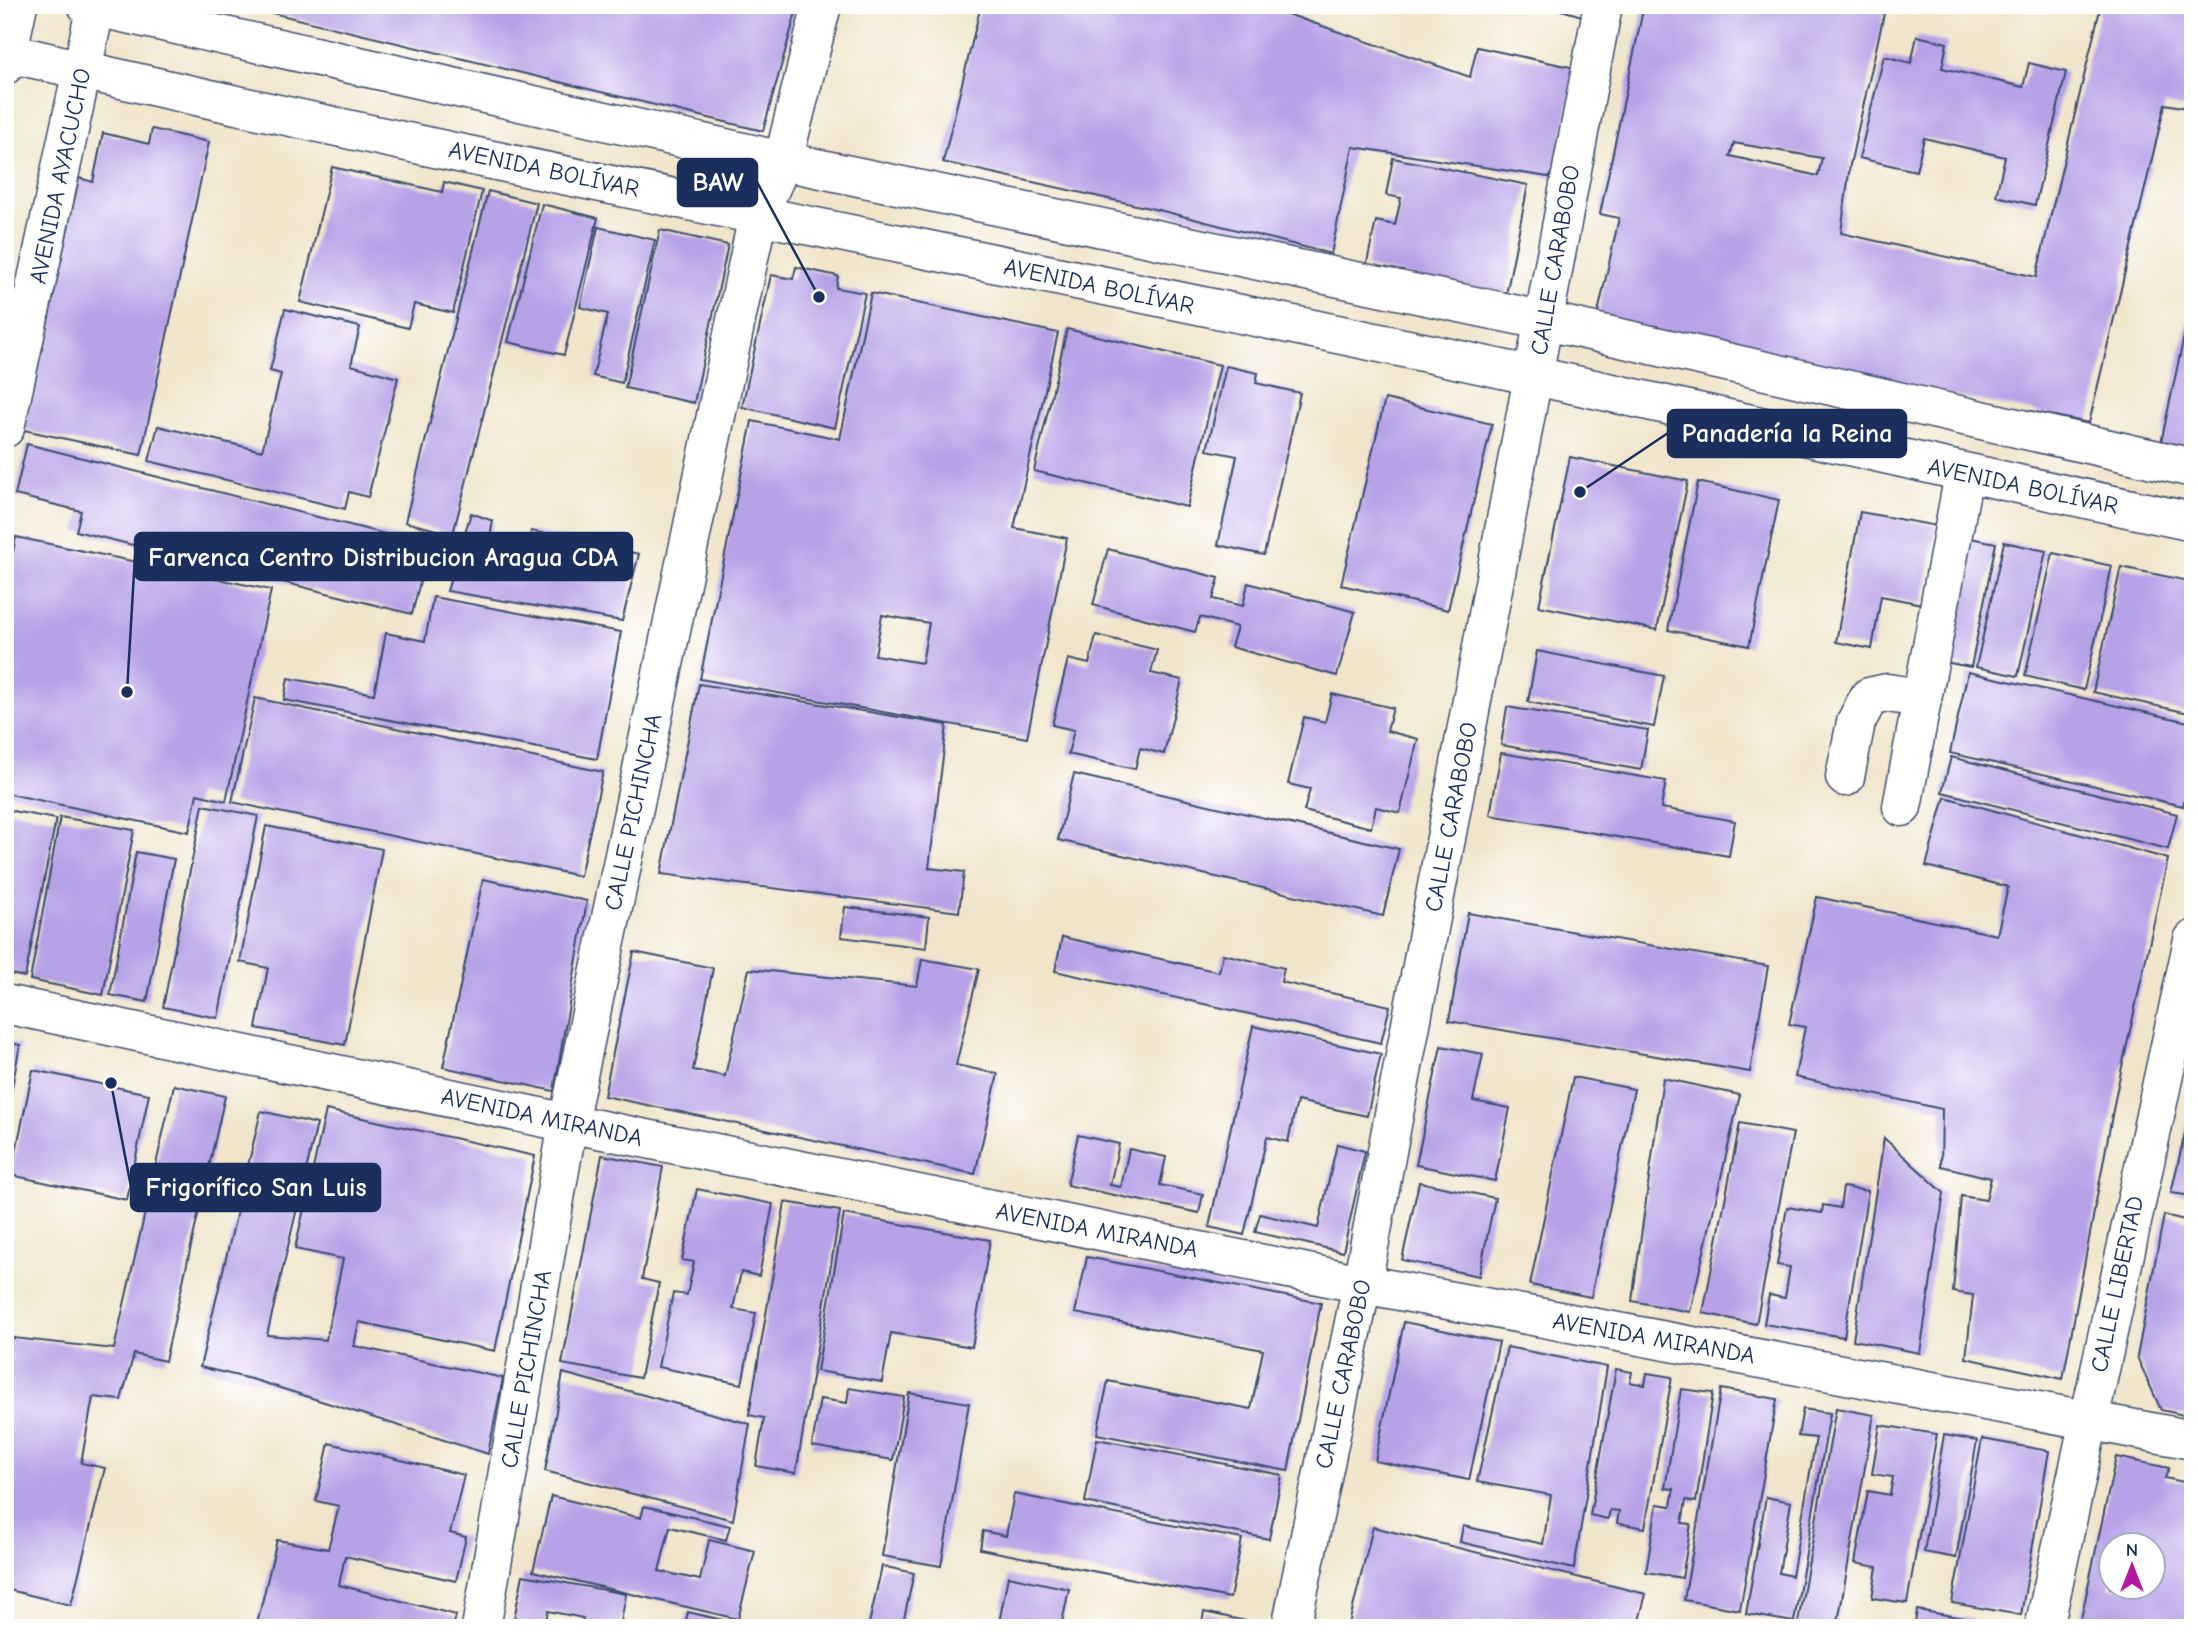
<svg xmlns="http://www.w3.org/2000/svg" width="2198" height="1633" viewBox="0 0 2198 1633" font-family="'Comic Neue',sans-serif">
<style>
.building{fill:#b7a1e7;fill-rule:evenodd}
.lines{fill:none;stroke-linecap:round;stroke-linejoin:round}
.minor-casing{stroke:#3b4a6e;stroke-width:41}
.major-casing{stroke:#3b4a6e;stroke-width:41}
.minor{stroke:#fff;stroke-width:38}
.major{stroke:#fff;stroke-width:38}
.labels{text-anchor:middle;stroke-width:7;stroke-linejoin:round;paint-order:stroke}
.street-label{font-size:24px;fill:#1b2f5e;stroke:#fff}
.leader{fill:none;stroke:#1b2f5e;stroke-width:2.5}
.callout-dot{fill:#1b2f5e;stroke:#fff;stroke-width:2.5}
.callout{fill:#1b2f5e;stroke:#1b2f5e;stroke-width:2.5}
.callout-label{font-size:26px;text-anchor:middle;font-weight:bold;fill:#fff}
</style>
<rect width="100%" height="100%" fill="#fff"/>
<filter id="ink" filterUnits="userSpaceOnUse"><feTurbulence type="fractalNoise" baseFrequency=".0143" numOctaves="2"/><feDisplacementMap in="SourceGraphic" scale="14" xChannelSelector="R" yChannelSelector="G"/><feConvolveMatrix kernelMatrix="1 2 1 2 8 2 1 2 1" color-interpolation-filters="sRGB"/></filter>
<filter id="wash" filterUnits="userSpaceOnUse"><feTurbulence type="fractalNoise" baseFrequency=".00686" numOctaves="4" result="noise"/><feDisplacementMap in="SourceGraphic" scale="28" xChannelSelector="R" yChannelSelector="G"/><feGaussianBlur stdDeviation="1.57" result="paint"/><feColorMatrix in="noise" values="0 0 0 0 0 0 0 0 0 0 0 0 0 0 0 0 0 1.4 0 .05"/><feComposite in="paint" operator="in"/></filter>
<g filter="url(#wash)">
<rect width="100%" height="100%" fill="#f0e5ca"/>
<g id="blocks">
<g class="building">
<polygon points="239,5 641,5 651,8 652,5 798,5 763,131"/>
<polygon points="981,5 1261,5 1470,77 1477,47 1575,68 1555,178 1353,147 1331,254 1163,211 943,162"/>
<polygon points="1544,5 1584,5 1582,16"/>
<path d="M1644,5H1886L1850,165L1841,233L2036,277L2101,5H2193V109L2165,104L2089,423L1596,322L1619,218L1600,214ZM1734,143L1822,158L1818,176L1730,156Z"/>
<polygon points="1917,36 1947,43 1942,68 2023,87 2029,63 2066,72 2035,205 1996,196 2005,157 1924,138 1916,171 1859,158 1884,56 1911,63"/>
<polygon points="152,129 209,142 141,455 24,430 79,178 93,182 103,133 149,144"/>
<polygon points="1393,158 1528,185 1506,295 1366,267 1376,221 1395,225 1401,198 1386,195"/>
<polygon points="332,167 442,192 444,182 482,191 453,313 414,304 408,328 300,302"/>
<polygon points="488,191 537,203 453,534 405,522"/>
<polygon points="542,204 598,218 564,355 508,342"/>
<polygon points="598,227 655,240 622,383 593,376 608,314 580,307"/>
<polygon points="660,230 728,245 694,403 625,388"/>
<polygon points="796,267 838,276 836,288 865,293 835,428 742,407 771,275 793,279"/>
<path d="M871,293L1058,333L1014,528L1067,538L1027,738L700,679L752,421L840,439ZM882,615L929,623L922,663L875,655Z"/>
<polygon points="2192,299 2193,299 2193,459 2159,452"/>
<polygon points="285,309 360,327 351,365 398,378 368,497 349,492 345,509 149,461 158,426 262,451 281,374 270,371"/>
<polygon points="1067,329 1220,365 1187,507 1034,471"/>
<polygon points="1226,366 1258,373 1256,383 1300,393 1264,555 1218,545 1237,456 1207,450"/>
<polygon points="1385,399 1492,424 1448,610 1341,585"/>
<polygon points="27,444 429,545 412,614 76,531 81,511 15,495"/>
<polygon points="1570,457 1688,481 1657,630 1539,606"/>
<polygon points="1698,482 1779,500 1749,646 1668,630"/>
<polygon points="1860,512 1937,526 1922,604 1881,596 1872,649 1836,642"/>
<polygon points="471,513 493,521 486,560 523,568 531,531 639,554 622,621 447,591"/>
<polygon points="16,537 271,590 226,801 197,794 189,832 5,793 5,589"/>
<polygon points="1970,538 1996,543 1971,667 1944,662"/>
<polygon points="2004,542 2046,551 2018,676 1976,667"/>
<polygon points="1108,549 1219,578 1213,599 1243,606 1248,583 1355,612 1337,676 1231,647 1237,627 1200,617 1195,632 1093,605"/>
<polygon points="2053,553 2112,566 2084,690 2025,676"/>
<polygon points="2121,567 2193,582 2193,714 2093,692"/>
<polygon points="433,597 621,632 597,759 284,700 288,678 374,694 386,633 425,641"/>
<polygon points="1096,635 1157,650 1151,673 1182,680 1164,754 1140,748 1135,769 1068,754 1074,730 1052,725 1068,659 1089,664"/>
<polygon points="1537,651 1664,676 1654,727 1528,702"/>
<polygon points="1968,672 2193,723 2193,763 2183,806 1950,753"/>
<polygon points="699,684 947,725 929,868 964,872 959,912 661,874"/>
<polygon points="1332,694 1393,708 1387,731 1418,739 1400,813 1376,807 1371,828 1304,811 1310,789 1288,784 1304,717 1325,722"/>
<polygon points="255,698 603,772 580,876 232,802"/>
<polygon points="1507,707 1648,730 1641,770 1501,745"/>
<polygon points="1501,753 1666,781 1661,808 1735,821 1729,856 1490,815"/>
<polygon points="1951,757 2177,814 2168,849 1942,792"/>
<polygon points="1074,774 1399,849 1383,916 1058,840"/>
<polygon points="1945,797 2168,859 2116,1094 2063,1379 1966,1358 1973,1295 1953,1292 1961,1196 1986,1200 1991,1178 1941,1166 1942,1109 1795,1077 1805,1027 1789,1024 1817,897 1997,935 2008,887 1926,866"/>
<polygon points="203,805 258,816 218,1018 163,1007"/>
<polygon points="7,810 56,819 25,977 5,973"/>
<polygon points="60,817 134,830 103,995 30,980"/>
<polygon points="266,826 382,849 345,1045 256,1028 268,968 240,962"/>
<polygon points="136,852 174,859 147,1002 110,995"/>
<polygon points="483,879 587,901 554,1091 443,1067"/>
<polygon points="845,907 929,917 926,948 841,937"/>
<polygon points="1468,913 1768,966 1750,1072 1449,1021"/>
<polygon points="1062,937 1219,972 1223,954 1284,968 1281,982 1390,1006 1381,1043 1055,971"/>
<polygon points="634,952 713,968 693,1070 725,1076 749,969 917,986 922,959 979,969 956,1065 998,1074 975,1174 604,1096"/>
<polygon points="1253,1026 1381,1054 1367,1116 1297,1101 1288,1142 1267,1137 1244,1235 1209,1227"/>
<polygon points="5,1042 20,1045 7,1114 5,1114"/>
<polygon points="1441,1046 1483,1054 1473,1101 1510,1108 1495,1181 1416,1165"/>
<polygon points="33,1070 149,1094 127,1200 11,1175"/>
<polygon points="1573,1077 1634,1089 1591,1297 1530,1285"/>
<polygon points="1663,1078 1740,1095 1690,1312 1632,1301"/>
<polygon points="174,1085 225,1096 165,1361 134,1354 121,1400 93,1397 81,1463 105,1468 71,1605 5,1589 5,1337 114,1349"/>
<polygon points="2192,1103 2193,1103 2193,1196 2171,1193"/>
<polygon points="326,1110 535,1156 495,1351 359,1322 354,1346 503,1378 488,1454 255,1380 200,1367 261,1111 317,1124 267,1335 326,1340 343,1259 295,1249"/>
<polygon points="1740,1123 1793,1133 1756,1324 1703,1313"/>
<polygon points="1078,1135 1119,1144 1110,1185 1121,1187 1129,1149 1166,1157 1160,1185 1203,1194 1199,1213 1067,1185"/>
<polygon points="1884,1138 1944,1193 1920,1353 1853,1340"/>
<polygon points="1337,1144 1365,1151 1343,1252 1255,1232 1260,1214 1318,1228"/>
<polygon points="602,1155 663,1167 642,1279 659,1283 640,1378 562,1364"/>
<polygon points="1419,1182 1495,1198 1479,1276 1402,1260"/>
<polygon points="1843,1187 1868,1191 1844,1337 1764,1324 1769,1295 1785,1298 1790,1267 1777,1265 1787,1207 1822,1213 1823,1205 1840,1208"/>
<polygon points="697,1189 773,1204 759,1276 741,1272 733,1309 756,1313 742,1384 658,1367 673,1293 687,1295 694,1262 682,1260"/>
<polygon points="785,1202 840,1211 796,1473 756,1466 764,1418 749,1415"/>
<polygon points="844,1214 990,1240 972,1347 891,1333 882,1382 817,1371"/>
<polygon points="2164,1215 2193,1222 2193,1417 2161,1410 2137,1357"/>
<polygon points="1087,1257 1321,1303 1288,1471 1097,1434 1108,1381 1251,1409 1263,1350 1075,1313"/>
<polygon points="1404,1322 1499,1342 1469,1480 1375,1461"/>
<polygon points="1507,1347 1607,1367 1574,1569 1460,1542 1463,1526 1543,1544 1551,1495 1477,1482"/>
<polygon points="1616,1369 1632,1372 1630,1382 1645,1385 1647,1373 1672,1377 1645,1528 1617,1523 1619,1511 1610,1510 1608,1519 1590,1515"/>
<polygon points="563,1373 750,1424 733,1520 545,1471"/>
<polygon points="849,1388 904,1397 893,1460 812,1446 820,1399 847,1403"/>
<polygon points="1681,1389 1713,1393 1696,1502 1686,1500 1682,1523 1691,1524 1682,1578 1646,1572 1657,1504 1671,1506 1674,1489 1665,1488"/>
<polygon points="1721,1389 1777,1399 1740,1610 1684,1600"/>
<polygon points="909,1393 969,1403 941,1566 882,1556"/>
<polygon points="1836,1408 1874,1415 1837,1628 1823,1628 1798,1623"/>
<polygon points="1803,1409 1830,1413 1794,1622 1746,1614 1766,1497 1791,1502 1779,1573 1792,1576 1816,1438 1798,1436"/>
<polygon points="1880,1425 1937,1434 1907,1603 1872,1598 1877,1567 1855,1563 1868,1491 1890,1495 1893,1477 1872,1474"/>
<polygon points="1944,1435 1977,1441 1956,1558 1924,1552"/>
<polygon points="1097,1439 1282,1475 1269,1539 1085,1502"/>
<polygon points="1982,1439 2049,1451 2021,1615 1952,1603"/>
<polygon points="329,1443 464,1475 450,1533 466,1537 456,1581 345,1556 339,1585 456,1615 453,1628 256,1628 277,1540 328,1549 339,1506 316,1501"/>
<path d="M2116,1457L2169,1468L2165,1478L2193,1484V1628H2079ZM2152,1545V1588H2110V1545Z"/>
<polygon points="1014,1494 1242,1539 1230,1598 980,1549 983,1531 1006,1536"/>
<polygon points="551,1496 641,1518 644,1506 730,1526 726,1540 670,1527 659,1571 700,1580 709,1540 755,1551 738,1619 533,1571"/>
<polygon points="1373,1527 1646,1594 1637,1628 1348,1628"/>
<polygon points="882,1566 914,1573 902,1628 868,1628"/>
<polygon points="523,1575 626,1594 620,1628 581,1628 583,1618 548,1611 545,1628 512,1628"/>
<polygon points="1008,1576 1069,1589 1061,1628 998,1628"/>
<polygon points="1917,1610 2006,1625 2005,1628 1914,1628"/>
<polygon points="688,1612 735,1623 733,1628 684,1628"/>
<polygon points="1204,1612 1255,1623 1254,1628 1201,1628"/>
</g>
</g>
</g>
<g filter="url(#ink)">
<use href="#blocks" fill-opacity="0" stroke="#3b4a6e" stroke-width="2"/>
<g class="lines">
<g class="minor-casing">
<g id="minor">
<polyline points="5,65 18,5"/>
<polyline points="5,428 96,5"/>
<polyline points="1845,777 1856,722 1869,697 1887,693 1922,698"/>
<polyline points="1902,807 1964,474"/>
<polyline points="5,1004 568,1123 1362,1284 2193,1440"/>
<polyline points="481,1628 568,1123 758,215 783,161 822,5"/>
<polyline points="1291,1628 1362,1284 1603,5"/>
<polyline points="2044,1628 2193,940"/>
</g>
</g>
<g class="major-casing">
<g id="major">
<polyline points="87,5 783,161 1541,320 2193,468"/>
<path d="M5,52C512,172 1025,265 1534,376C1754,423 1973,476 2193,522"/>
</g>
</g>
<use href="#minor" class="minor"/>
<use href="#major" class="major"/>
</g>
</g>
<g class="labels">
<g class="street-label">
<text transform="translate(544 169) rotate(12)" y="8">AVENIDA BOLÍVAR</text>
<text transform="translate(60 176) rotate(-78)" y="8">AVENIDA AYACUCHO</text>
<text transform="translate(1555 260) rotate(-80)" y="8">CALLE CARABOBO</text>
<text transform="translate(1099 286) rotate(12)" y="8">AVENIDA BOLÍVAR</text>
<text transform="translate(2023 486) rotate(12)" y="8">AVENIDA BOLÍVAR</text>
<text transform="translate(633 812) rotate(-78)" y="8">CALLE PICHINCHA</text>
<text transform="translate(1451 817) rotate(-79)" y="8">CALLE CARABOBO</text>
<text transform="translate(542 1117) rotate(12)" y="8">AVENIDA MIRANDA</text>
<text transform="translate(1097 1230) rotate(11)" y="8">AVENIDA MIRANDA</text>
<text transform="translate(2117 1284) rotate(-78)" y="8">CALLE LIBERTAD</text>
<text transform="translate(1654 1338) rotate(10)" y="8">AVENIDA MIRANDA</text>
<text transform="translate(526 1369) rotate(-80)" y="8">CALLE PICHINCHA</text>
<text transform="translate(1343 1374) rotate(-78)" y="8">CALLE CARABOBO</text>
</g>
</g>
<path class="leader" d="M819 297L757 182M1580 492L1668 433M127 692L135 556M111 1083L131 1187"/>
<g class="callout-dot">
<circle cx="819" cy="297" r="7"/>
<circle cx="1580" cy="492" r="7"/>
<circle cx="127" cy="692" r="7"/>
<circle cx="111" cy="1083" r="7"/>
</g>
<g class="callout">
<rect x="678" y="159" width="79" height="47" rx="7"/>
<rect x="1668" y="410" width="238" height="47" rx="7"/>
<rect x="135" y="533" width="497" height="47" rx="7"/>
<rect x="131" y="1164" width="249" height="47" rx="7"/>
</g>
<g class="callout-label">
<text x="718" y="191">BAW</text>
<text x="1787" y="442">Panadería la Reina</text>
<text x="383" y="566">Farvenca Centro Distribucion Aragua CDA</text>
<text x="256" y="1196">Frigorífico San Luis</text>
</g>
<rect width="2198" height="1633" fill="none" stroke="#fff" stroke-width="28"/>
<g transform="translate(2132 1566)"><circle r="33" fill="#ffffff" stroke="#a4acbf" stroke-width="2"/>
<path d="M0-5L12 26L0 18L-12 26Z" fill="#b5179e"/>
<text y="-10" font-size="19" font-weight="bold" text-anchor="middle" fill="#1b2f5e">N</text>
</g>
</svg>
